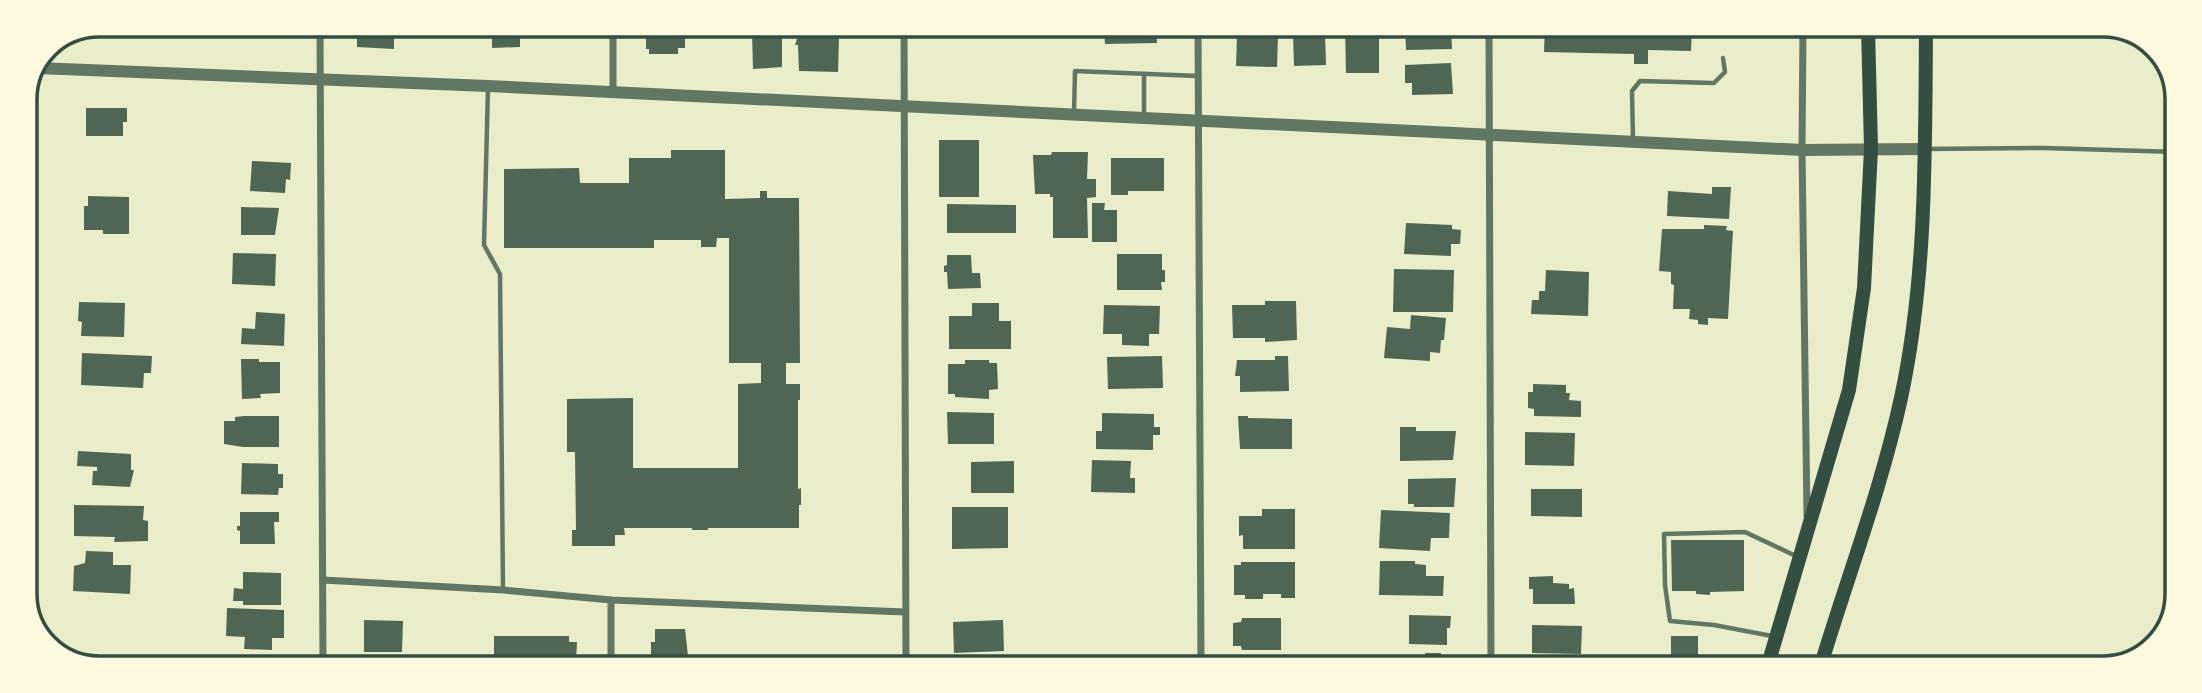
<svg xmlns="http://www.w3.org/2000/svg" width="2202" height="693" viewBox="0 0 2202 693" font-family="Signika,sans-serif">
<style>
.building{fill:#4f6655}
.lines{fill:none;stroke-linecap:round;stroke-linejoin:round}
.service{stroke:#617663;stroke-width:4.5}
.minor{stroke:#617663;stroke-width:7}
.tertiary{stroke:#617663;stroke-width:12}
.secondary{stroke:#344e41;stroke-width:14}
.rim{fill:none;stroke:#344e41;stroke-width:3.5}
</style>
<rect width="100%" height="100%" fill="#e9edc9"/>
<g class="building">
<polygon points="357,25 394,25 394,49 357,47"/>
<polygon points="492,25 520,25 520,47 492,48"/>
<polygon points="649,25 678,25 678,32 685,32 685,48 678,48 678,54 649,54 649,49 646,49 646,37 649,37"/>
<polygon points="1104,26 1156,26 1157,43 1105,44"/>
<polygon points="1345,26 1379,26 1379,73 1346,73"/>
<polygon points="1405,26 1451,26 1452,49 1406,50"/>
<polygon points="1545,26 1692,27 1691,51 1648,50 1648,64 1634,64 1634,54 1544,52"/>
<polygon points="752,32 782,32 782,67 753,69"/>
<polygon points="1325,33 1326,65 1294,66 1293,34"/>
<polygon points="798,36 839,37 838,72 799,71 798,45 795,45"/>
<polygon points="1237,36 1278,37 1277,67 1236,66"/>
<polygon points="1451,63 1453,94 1412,95 1412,83 1405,83 1405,65"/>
<polygon points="86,108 127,108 127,122 123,122 123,136 86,136"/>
<rect x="939" y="140" width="40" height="57"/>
<polygon points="671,150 725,150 725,199 760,198 760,191 767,191 767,198 799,198 800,363 786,363 786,384 800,384 800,400 798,400 798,489 801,488 801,505 799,505 799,528 708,528 708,530 692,530 692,528 624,528 625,535 615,535 615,546 572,546 572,530 576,530 575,452 567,452 567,399 633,398 633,468 738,468 738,384 761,383 761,363 729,363 729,238 717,238 716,247 701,247 701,240 654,240 654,248 504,248 504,169 579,168 580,183 629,183 629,158 671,158"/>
<polygon points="1052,152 1088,152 1087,179 1096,179 1096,197 1087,198 1088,238 1053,238 1053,197 1050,197 1050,194 1035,194 1033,155 1051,155"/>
<polygon points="1111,158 1164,158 1164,191 1128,191 1128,195 1111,195"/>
<polygon points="252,161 291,163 290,180 286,179 285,193 250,191"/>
<polygon points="1712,187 1731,187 1729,219 1667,216 1668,191 1712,194"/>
<polygon points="88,196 129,197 129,234 103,234 103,230 84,230 84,206 88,206"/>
<polygon points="1092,203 1105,203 1104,210 1117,210 1117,242 1092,242"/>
<polygon points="947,204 1016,205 1016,233 947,233"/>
<polygon points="241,207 279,208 275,235 241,235"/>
<polygon points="1406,223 1452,225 1452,229 1461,230 1460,244 1451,244 1451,256 1404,254"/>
<polygon points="1704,225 1727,226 1726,230 1733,231 1728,319 1708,318 1708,325 1698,324 1698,320 1689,319 1690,309 1673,309 1674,285 1671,284 1671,272 1659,271 1662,229 1704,229"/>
<polygon points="233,253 276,254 275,286 232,284"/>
<polygon points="1117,254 1162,254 1162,270 1165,270 1165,282 1161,282 1162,290 1117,290"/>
<polygon points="947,255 971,255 972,273 980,273 981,288 948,289 947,272 944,272 944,266 947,265"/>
<polygon points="1394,269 1454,270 1453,312 1393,312"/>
<polygon points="1546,270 1589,272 1588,316 1531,314 1532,300 1539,300 1539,291 1545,291"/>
<polygon points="1265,301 1296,301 1297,340 1265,342 1265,338 1233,338 1232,305 1265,305"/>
<polygon points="79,302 125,303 124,337 81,336 82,322 78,321"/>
<polygon points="972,303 999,303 999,321 1011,321 1011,349 949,349 949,316 972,316"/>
<polygon points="1104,305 1160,306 1159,334 1149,334 1149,346 1122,345 1122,334 1103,334"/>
<polygon points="256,312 285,314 284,346 241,344 242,328 255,329"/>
<polygon points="1411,315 1446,318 1444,340 1441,340 1440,353 1430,352 1430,361 1384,358 1387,327 1410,329"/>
<polygon points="82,353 152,356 151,373 144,373 143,388 81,385"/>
<polygon points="1162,356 1163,388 1108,389 1107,357"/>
<polygon points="1275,356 1288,356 1289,391 1240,392 1240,376 1235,376 1237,360 1275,360"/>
<polygon points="241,359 259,359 259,362 280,362 280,393 260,394 261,398 242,399"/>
<polygon points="965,360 989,360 989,363 997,363 998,389 989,390 989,399 955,397 955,394 948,394 948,364 965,364"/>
<polygon points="1533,384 1566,385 1566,393 1570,393 1569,400 1581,401 1581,417 1534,416 1534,409 1528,408 1528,392 1533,392"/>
<polygon points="947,412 994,413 994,444 948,444"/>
<polygon points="1102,413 1154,414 1154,427 1160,427 1160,435 1153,435 1153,450 1096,449 1096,431 1102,431"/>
<polygon points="279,416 279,447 243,447 224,444 224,421 235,421 235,417 244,416"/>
<polygon points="1238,416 1248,416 1248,418 1292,419 1292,449 1240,449"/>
<polygon points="1400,427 1416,427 1416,431 1456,431 1453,460 1400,461"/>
<polygon points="1525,432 1575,433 1574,466 1525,465"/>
<polygon points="78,451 131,454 131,470 134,470 130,487 92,485 93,471 97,471 97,467 77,466"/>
<polygon points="1092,460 1131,461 1130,478 1135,478 1135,493 1091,492"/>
<polygon points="1014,461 1014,493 971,493 971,462"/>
<polygon points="242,463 278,464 278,474 283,474 283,488 279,488 278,495 241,494"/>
<polygon points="1456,478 1454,507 1414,507 1414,504 1408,504 1408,479"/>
<polygon points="1531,489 1582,489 1582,517 1531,516"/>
<polygon points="74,505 144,506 143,520 148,521 148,541 114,542 115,537 74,536"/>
<polygon points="952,507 1008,507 1008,548 952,549"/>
<polygon points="1262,509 1295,509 1295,549 1243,549 1243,535 1239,536 1239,516 1262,516"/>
<polygon points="1381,510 1450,513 1449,538 1431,538 1430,551 1379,548"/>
<polygon points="240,512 279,512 279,522 274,522 275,544 240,544 240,531 237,530 237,526 240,526"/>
<polygon points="1671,540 1744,540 1744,591 1710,592 1710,595 1696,594 1696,591 1672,591"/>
<polygon points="86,551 113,552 113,565 131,565 130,594 73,591 74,566 85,563"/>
<polygon points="1380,561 1415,561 1415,564 1426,565 1426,576 1444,576 1443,596 1379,595"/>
<polygon points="1241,562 1295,562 1295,598 1281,598 1281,594 1263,594 1263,599 1245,599 1245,595 1234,595 1234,565 1241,565"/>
<polygon points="243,572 281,573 281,605 243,605 243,601 233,601 234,588 243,589"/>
<polygon points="1553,576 1553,583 1569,584 1569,589 1574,588 1575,604 1533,604 1533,589 1529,589 1529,577"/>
<polygon points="227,608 284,610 284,638 272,638 272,650 244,649 245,637 226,636"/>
<polygon points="1409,615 1451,616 1450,628 1447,628 1447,645 1409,644"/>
<polygon points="1242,618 1281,618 1281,650 1242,650 1241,646 1233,646 1233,623 1241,622"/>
<polygon points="364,620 403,621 402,652 364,652"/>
<polygon points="1003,620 1004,651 954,653 953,622"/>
<polygon points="1532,625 1582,626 1581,654 1532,653"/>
<polygon points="655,629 685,629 688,656 683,656 684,666 651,666 651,642 655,642"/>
<polygon points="494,636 569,636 569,642 577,642 576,661 569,661 569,666 494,666"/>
<rect x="1671" y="636" width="27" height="32"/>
<rect x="1425" y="653" width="16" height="15"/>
<polygon points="81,654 138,657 137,666 81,666"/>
<polygon points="1239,659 1313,662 1313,667 1239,667"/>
<polygon points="1004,660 1004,667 950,667 950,661"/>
<polygon points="1152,661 1152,667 1124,667 1123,662"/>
</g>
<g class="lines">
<g class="service">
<polyline points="488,87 484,245 500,274 503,590"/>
<polyline points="1074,113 1075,71 1198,76"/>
<polyline points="1144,115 1144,74"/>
<polyline points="1633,141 1632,91 1640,81 1714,83 1725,72 1723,58"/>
<polyline points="1926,149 2045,148 2177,152"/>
<polyline points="1772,636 1714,625 1670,621 1665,585 1664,534 1745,532 1798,557"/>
</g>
<g class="minor">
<polyline points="320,25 323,666"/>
<polyline points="613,25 613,93"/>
<polyline points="904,26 906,667"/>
<polyline points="1198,26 1201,667"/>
<polyline points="1489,26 1491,668"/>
<polyline points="1803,27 1802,150 1807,516"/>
<polyline points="323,580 503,590 611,600 905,612"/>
<polyline points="30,613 31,82"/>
<polyline points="611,667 611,600"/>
</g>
<polyline class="tertiary" points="37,68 488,86 1802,150 1925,149"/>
<g class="secondary">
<polyline points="1767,668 1849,390 1864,288 1871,149 1868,27"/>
<path d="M1820,668C1847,578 1881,490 1901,398C1927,277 1925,150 1926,27"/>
</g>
</g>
<path d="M0 0H2202V693H0ZM99 37H2103A62 62 0 0 1 2165 99V594A62 62 0 0 1 2103 656H99A62 62 0 0 1 37 594V99A62 62 0 0 1 99 37Z" fill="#fefae0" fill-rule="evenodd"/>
<path class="rim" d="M99 37H2103A62 62 0 0 1 2165 99V594A62 62 0 0 1 2103 656H99A62 62 0 0 1 37 594V99A62 62 0 0 1 99 37Z"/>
</svg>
